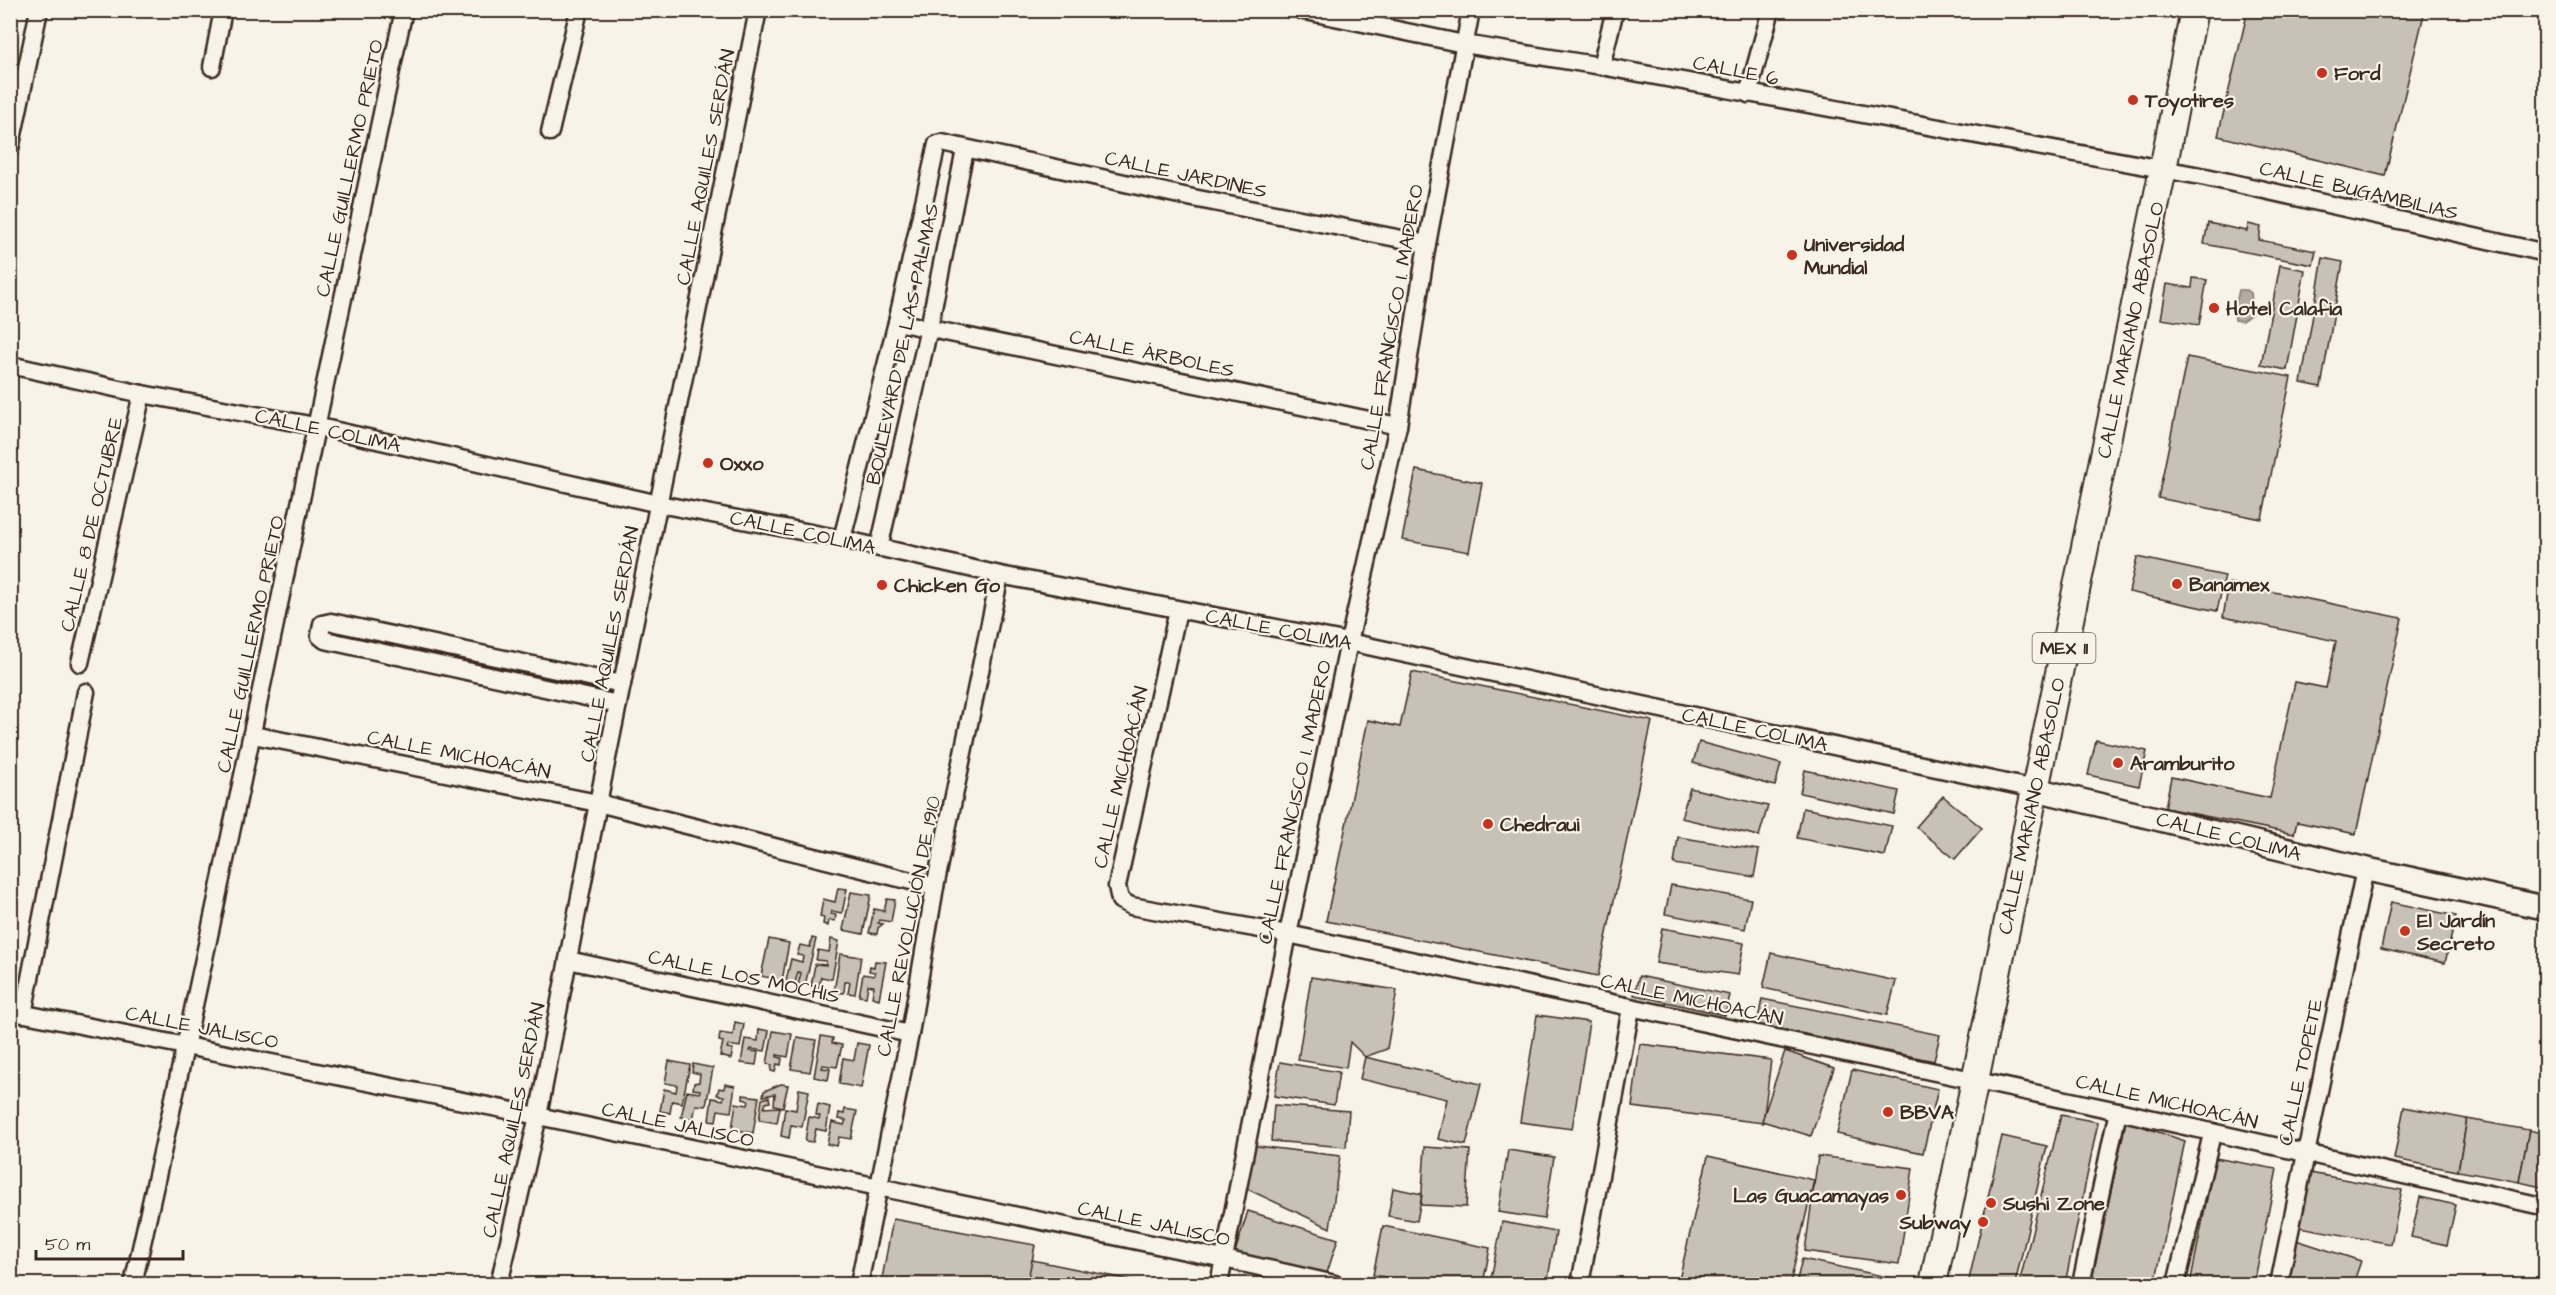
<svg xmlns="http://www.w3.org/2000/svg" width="2556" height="1295" viewBox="0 0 2556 1295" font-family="'Architects Daughter',sans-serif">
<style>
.water{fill:#b4aca0;stroke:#84786c;stroke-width:1.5}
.building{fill:#c8c1b6;stroke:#3b2a1e;stroke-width:1.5}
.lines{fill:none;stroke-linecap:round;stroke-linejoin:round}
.street-casing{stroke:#3b2a1e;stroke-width:21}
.secondary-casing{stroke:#3b2a1e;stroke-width:27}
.primary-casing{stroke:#3b2a1e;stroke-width:30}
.street{stroke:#f7f3e8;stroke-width:16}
.secondary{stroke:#f7f3e8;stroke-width:22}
.primary{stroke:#f7f3e8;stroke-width:26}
.poi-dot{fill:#c8321e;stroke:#f7f3e8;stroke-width:2}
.labels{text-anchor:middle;stroke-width:4.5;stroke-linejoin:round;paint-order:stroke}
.shield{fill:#f7f3e8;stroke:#73665b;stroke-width:1.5}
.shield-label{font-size:18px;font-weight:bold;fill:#3b2a1e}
.street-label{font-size:20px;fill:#3b2a1e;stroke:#f7f3e8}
.poi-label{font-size:20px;font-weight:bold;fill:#3b2a1e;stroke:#f7f3e8;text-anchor:start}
</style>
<rect width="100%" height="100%" fill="#f7f3e8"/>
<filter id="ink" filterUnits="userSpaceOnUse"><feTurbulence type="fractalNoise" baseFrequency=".0167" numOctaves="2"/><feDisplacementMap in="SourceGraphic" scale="12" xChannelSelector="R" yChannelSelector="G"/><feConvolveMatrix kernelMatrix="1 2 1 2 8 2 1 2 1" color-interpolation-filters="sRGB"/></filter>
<g filter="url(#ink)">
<polygon class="water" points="2239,290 2247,290 2251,293 2253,313 2242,321 2235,320 2233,305 2237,299"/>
<g class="building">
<polygon points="2248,10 2425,10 2385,176 2218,136"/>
<polygon points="2208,223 2247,231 2248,224 2261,227 2259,240 2316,251 2313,265 2204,244"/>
<polygon points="2323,258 2343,262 2321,387 2301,383"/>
<polygon points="2280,265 2305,270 2287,370 2261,365"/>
<polygon points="2193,278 2207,280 2199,325 2161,319 2167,284 2192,288"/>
<polygon points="2187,357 2291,377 2262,519 2158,498"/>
<polygon points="1416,470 1482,483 1469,552 1402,540"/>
<polygon points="2137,557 2225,576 2217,611 2129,592"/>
<polygon points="2229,583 2402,618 2356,834 2297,822 2294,834 2165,808 2171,777 2270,798 2295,682 2326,688 2336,641 2223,617"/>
<polygon points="1412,672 1652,721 1598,976 1326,921 1368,720 1400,727"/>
<polygon points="2096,740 2147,751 2139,786 2088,775"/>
<polygon points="1699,742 1781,764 1775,786 1693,763"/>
<polygon points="1805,770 1899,791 1894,814 1800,793"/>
<polygon points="1690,788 1768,806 1759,836 1681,818"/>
<polygon points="1943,796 1982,828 1955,859 1916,827"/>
<polygon points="1803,808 1892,826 1885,856 1797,838"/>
<polygon points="1678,837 1759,850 1754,877 1674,864"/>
<polygon points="1671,885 1751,899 1745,929 1665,914"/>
<polygon points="838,888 847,889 842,913 832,911 831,914 836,915 835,921 829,920 828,926 823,924 824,918 820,917 823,899 835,902"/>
<polygon points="851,892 871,895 863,934 843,930"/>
<polygon points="887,899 895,900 891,922 880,920 878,923 883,924 878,928 877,934 869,933 874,909 884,911"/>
<polygon points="2391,902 2456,916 2445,963 2381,949"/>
<polygon points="1662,928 1744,943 1738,975 1656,963"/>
<polygon points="812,938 816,939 805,985 798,984 801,973 798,972 795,983 786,981 791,959 802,962 803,956 797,955 800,945 810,947"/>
<polygon points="769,939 789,943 781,986 770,983 771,978 761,976"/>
<polygon points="831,939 839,941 832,979 821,977 819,987 811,986 815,964 826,965 826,961 816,960 818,950 829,952"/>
<polygon points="1771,953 1896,981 1887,1015 1763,988"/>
<polygon points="840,954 861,957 855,994 848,993 850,982 845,982 844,993 834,992"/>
<polygon points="875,961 886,962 879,999 872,997 874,986 868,985 866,997 859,996 863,974 874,976 875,972 869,971 870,966 874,967"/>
<polygon points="1639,976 1730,995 1725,1015 1634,995"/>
<polygon points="1311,977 1397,990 1387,1049 1365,1057 1350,1042 1346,1068 1298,1060"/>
<polygon points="1762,999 1940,1035 1934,1061 1757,1024"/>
<polygon points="1537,1015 1589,1022 1572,1129 1520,1122"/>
<polygon points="735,1022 744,1024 740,1047 728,1045 727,1048 733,1049 731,1059 720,1056 723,1042 719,1041 720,1033 733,1035"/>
<polygon points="759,1029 769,1031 765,1051 751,1049 750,1051 758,1052 756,1065 741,1063 745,1039 758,1041"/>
<polygon points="773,1031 792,1034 788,1057 777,1055 777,1057 782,1058 781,1065 777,1064 775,1072 771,1071 772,1065 767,1064"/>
<polygon points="821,1036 833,1038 832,1043 842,1045 837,1067 823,1065 822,1068 830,1069 828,1080 814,1077"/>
<polygon points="797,1037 816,1040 810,1072 791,1069"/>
<polygon points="857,1043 869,1045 861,1088 839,1084 843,1058 854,1060"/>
<polygon points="1640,1044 1771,1060 1763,1123 1632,1107"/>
<polygon points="1785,1051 1834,1068 1811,1136 1762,1121"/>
<polygon points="1365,1057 1481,1084 1466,1145 1438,1139 1447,1099 1360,1079"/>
<polygon points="669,1061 690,1065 682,1103 672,1101 670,1113 660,1111 664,1089 676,1092 677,1085 665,1083"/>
<polygon points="1280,1062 1339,1072 1334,1105 1274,1096"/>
<polygon points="693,1064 713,1068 706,1106 696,1105 693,1119 681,1117 687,1091 700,1093 700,1090 693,1089 694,1083 699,1082 700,1074 692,1072"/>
<polygon points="1852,1070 1938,1089 1923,1153 1837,1134"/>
<polygon points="725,1084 735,1086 731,1112 718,1110 716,1121 709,1120 712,1098 723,1100 724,1096 717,1095 719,1088 724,1089"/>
<polygon points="781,1084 788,1085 783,1107 774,1105 775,1094 763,1096 764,1091"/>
<polygon points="799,1089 809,1091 802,1127 791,1125 789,1138 781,1136 785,1108 796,1110"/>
<polygon points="743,1095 759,1097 753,1133 732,1129 736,1103 748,1105 749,1101 743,1099"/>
<polygon points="769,1097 770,1102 766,1103 764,1108 780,1107 777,1123 759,1120 762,1099"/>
<polygon points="818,1104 830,1107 826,1131 816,1129 813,1142 805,1141 809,1117 819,1119 820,1116 816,1115"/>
<polygon points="1274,1105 1349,1111 1346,1147 1271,1141"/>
<polygon points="2404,1107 2467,1119 2458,1171 2394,1159"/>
<polygon points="845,1109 857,1111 851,1139 839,1137 837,1146 827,1144 832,1122 844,1125 846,1120 838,1119 839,1113 844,1114"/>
<polygon points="2061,1115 2098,1122 2065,1284 2019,1284"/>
<polygon points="2467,1119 2529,1130 2519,1182 2458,1171"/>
<polygon points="2126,1121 2185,1141 2155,1284 2091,1284"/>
<polygon points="2529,1130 2546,1134 2546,1188 2519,1182"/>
<polygon points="2002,1136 2047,1146 2015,1284 1968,1284"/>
<polygon points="1249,1145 1340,1156 1330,1228 1243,1187"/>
<polygon points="1425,1147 1470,1150 1466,1207 1421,1205"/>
<polygon points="1508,1150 1554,1157 1544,1219 1498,1212"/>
<polygon points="1708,1156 1814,1180 1790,1284 1678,1284"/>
<polygon points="1818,1156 1913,1168 1899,1264 1805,1251"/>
<polygon points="2215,1158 2277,1169 2254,1284 2190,1284"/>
<polygon points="2310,1173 2402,1190 2391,1244 2300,1227"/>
<polygon points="1393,1188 1422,1194 1417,1221 1388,1216"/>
<polygon points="2420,1197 2456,1205 2447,1245 2411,1237"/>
<polygon points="1248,1211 1338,1239 1325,1279 1235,1252"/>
<polygon points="893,1219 1035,1245 1028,1284 881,1284"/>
<polygon points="1502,1222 1556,1232 1547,1284 1490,1284"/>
<polygon points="1383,1226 1490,1248 1483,1284 1422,1284 1373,1275"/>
<polygon points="2293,1239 2361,1261 2353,1284 2300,1284 2288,1281"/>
<polygon points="1802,1259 1892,1278 1890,1284 1796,1284"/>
<polygon points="1032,1260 1150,1284 1027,1284"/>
<polygon points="2546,1262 2546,1284 2539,1284"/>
</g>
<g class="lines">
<g class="street-casing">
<g id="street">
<polyline points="1301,10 1464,44 1601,66 2206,177 2546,253"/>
<polyline points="1601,66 1615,10"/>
<polyline points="212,67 223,10"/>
<polyline points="1748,94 1771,10"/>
<polyline points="550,132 579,10"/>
<polyline points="10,149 39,10"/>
<polyline points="897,322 1398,426"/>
<polyline points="10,365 142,394 315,426 659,504 842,539 1000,575 1349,642 2034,789"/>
<polyline points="842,539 897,322 937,144 942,143 1193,198 1427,244"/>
<polyline points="879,548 929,328 965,150"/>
<polyline points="1178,610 1117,886 1120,900 1131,906 1288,934 2118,1111 2546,1207"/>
<polyline points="80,663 142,394"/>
<polyline points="618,704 325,640 320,636 322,624 331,622 622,684"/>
<polyline points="253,735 598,803 935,887"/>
<polyline points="568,960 910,1034"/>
<polyline points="10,1011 538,1116 1224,1259 1335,1284"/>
<polyline points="23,1014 86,692"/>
<path d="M133,1284C228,861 313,435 404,10"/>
<polyline points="499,1284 538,1116 598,803 758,10"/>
<polyline points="859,1284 910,1034 935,887 1000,575"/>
<polyline points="1219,1284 1288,934 1349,642 1398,426 1427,244 1471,10"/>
<polyline points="1580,1284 1631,1008"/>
<polyline points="2081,1284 2118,1111"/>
<polyline points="2176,1284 2212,1134"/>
<polyline points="2279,1284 2365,869"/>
</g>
</g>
<g class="secondary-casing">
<polyline id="secondary" points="2034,789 2365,869 2546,908"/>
</g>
<g class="primary-casing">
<polyline id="primary" points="1933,1284 2163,169 2194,10"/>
</g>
<use href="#street" class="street"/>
<use href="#secondary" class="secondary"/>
<use href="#primary" class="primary"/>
</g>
</g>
<g class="poi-dot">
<circle cx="2322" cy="73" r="6"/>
<circle cx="2133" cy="100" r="6"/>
<circle cx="1792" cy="255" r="6"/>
<circle cx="2214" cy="308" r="6"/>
<circle cx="708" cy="463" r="6"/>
<circle cx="2177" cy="584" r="6"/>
<circle cx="882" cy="585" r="6"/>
<circle cx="2118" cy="763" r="6"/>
<circle cx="1488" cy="824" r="6"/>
<circle cx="2405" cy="931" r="6"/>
<circle cx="1888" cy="1112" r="6"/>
<circle cx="1901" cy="1195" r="6"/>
<circle cx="1991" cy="1203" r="6"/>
<circle cx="1983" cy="1222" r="6"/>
</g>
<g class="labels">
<rect class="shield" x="2032.5" y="633" width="63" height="30" rx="4.5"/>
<g class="shield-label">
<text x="2064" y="654">MEX 11</text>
</g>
<g class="street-label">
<text transform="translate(1736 70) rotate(11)" y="7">CALLE 6</text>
<text transform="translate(705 167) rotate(-79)" y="7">CALLE AQUILES SERDÁN</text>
<text transform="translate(349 168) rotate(-78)" y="7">CALLE GUILLERMO PRIETO</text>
<text transform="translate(1186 174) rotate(12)" y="7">CALLE JARDINES</text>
<text transform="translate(2359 190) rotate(13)" y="7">CALLE BUGAMBILIAS</text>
<text transform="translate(1391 327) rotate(-80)" y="7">CALLE FRANCISCO I. MADERO</text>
<text transform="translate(2130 330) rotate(-78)" y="7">CALLE MARIANO ABASOLO</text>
<text transform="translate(902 344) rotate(-78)" y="7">BOULEVARD DE LAS PALMAS</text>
<text transform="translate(1152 353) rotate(12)" y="7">CALLE ÁRBOLES</text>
<text transform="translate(328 430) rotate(12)" y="7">CALLE COLIMA</text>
<text transform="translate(91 524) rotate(-77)" y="7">CALLE 8 DE OCTUBRE</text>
<text transform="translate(803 532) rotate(12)" y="7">CALLE COLIMA</text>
<text transform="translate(1279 629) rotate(11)" y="7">CALLE COLIMA</text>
<text transform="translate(250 644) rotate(-78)" y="7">CALLE GUILLERMO PRIETO</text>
<text transform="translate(609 644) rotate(-79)" y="7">CALLE AQUILES SERDÁN</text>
<text transform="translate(1755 729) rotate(12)" y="7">CALLE COLIMA</text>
<text transform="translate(459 754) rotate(11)" y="7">CALLE MICHOACÁN</text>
<text transform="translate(1120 777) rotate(-77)" y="7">CALLE MICHOACÁN</text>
<text transform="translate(1294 802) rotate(-78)" y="7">CALLE FRANCISCO I. MADERO</text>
<text transform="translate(2031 806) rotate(-78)" y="7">CALLE MARIANO ABASOLO</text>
<text transform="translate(2229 836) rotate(14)" y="7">CALLE COLIMA</text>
<text transform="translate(908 926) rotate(-79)" y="7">CALLE REVOLUCIÓN DE 1910</text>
<text transform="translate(744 976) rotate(12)" y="7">CALLE LOS MOCHIS</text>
<text transform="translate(1692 999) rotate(12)" y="7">CALLE MICHOACÁN</text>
<text transform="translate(202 1027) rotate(11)" y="7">CALLE JALISCO</text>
<text transform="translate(2300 1072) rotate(-78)" y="7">CALLE TOPETE</text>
<text transform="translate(2167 1101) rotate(13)" y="7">CALLE MICHOACÁN</text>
<text transform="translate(513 1120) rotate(-78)" y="7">CALLE AQUILES SERDÁN</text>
<text transform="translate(678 1124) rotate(12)" y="7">CALLE JALISCO</text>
<text transform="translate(1154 1223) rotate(12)" y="7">CALLE JALISCO</text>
</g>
<g class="poi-label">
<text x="2334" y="80">Ford</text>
<text x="2145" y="107">Toyotires</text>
<text x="1804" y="251">Universidad<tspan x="1804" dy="23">Mundial</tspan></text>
<text x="2226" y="315">Hotel Calafia</text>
<text x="720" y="470">Oxxo</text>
<text x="2189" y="591">Banamex</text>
<text x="894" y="592">Chicken Go</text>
<text x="2130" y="770">Aramburito</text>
<text x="1500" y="831">Chedraui</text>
<text x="2417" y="927">El Jardín<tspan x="2417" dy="23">Secreto</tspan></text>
<text x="1900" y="1119">BBVA</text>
<text x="1889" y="1202" text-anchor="end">Las Guacamayas</text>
<text x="2003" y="1210">Sushi Zone</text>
<text x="1971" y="1229" text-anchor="end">Subway</text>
</g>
</g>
<rect width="2556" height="1295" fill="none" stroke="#f7f3e8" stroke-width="36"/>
<rect x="18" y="18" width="2520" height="1259" fill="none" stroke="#3b2a1e" stroke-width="2" filter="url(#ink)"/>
<path d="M36 1250v9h147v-9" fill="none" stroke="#3b2a1e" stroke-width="3"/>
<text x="45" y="1250" font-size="18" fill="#3b2a1e" stroke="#f7f3e8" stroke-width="4.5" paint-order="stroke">50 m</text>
</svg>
